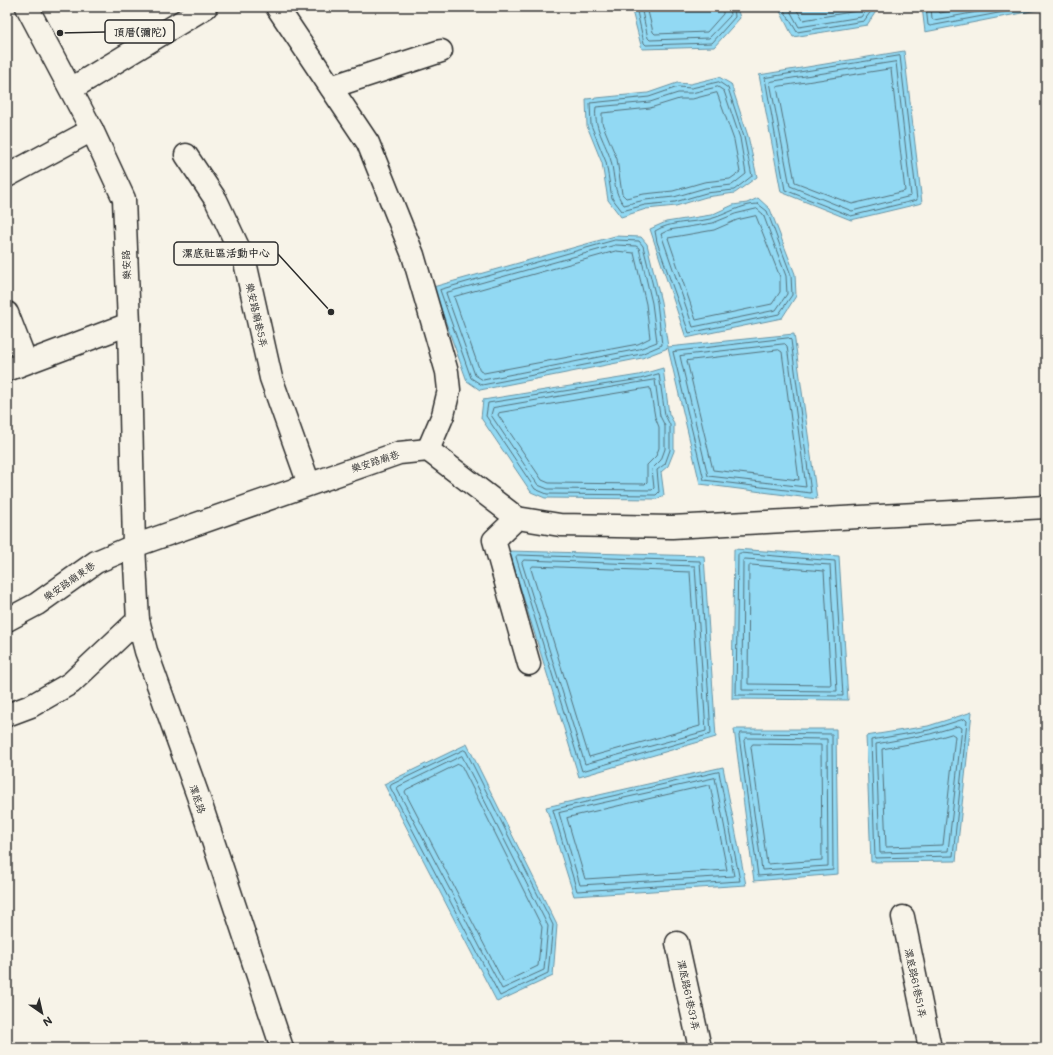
<svg xmlns="http://www.w3.org/2000/svg" width="1053" height="1055" viewBox="0 0 1053 1055" font-family="Mali,'LXGW WenKai TC',sans-serif">
<style>
.water{fill:#92d9f3;stroke:#6993a3}
.lines{fill:none;stroke-linecap:round;stroke-linejoin:round}
.shore{stroke:#54717b;stroke-width:1}
.minor-casing{stroke:#2b2b2b;stroke-width:25}
.minor{stroke:#f7f3e8;stroke-width:22}
.labels{text-anchor:middle;stroke-width:3.5;stroke-linejoin:round;paint-order:stroke}
.street-label{font-size:10px;fill:#2b2b2b;stroke:#f7f3e8}
.leader{fill:none;stroke:#2b2b2b;stroke-width:1.5}
.callout-dot{fill:#2b2b2b;stroke:#f7f3e8;stroke-width:1.5}
.callout{fill:#f7f3e8;stroke:#2b2b2b;stroke-width:1.5}
.callout-label{font-size:11px;text-anchor:middle;font-weight:bold;fill:#2b2b2b}
</style>
<rect width="100%" height="100%" fill="#f7f3e8"/>
<filter id="ink" filterUnits="userSpaceOnUse"><feTurbulence type="fractalNoise" baseFrequency=".025" numOctaves="2"/><feDisplacementMap in="SourceGraphic" scale="8" xChannelSelector="R" yChannelSelector="G"/><feConvolveMatrix kernelMatrix="1 2 1 2 8 2 1 2 1" color-interpolation-filters="sRGB"/></filter>
<g filter="url(#ink)">
<g class="water">
<polygon points="631,7 737,7 740,18 714,47 642,49"/>
<polygon points="778,7 879,7 867,25 793,37"/>
<polygon points="922,7 1037,7 1037,10 925,32"/>
<polygon points="904,51 922,203 851,220 781,192 759,75"/>
<polygon points="719,77 731,84 748,136 757,177 735,193 706,197 676,206 646,209 621,217 608,200 602,163 587,126 586,99 648,93 677,83 690,84"/>
<polygon points="758,198 770,209 795,274 796,296 782,318 686,338 650,229 666,222 711,215 733,205 747,203"/>
<polygon points="615,236 641,237 647,244 661,302 668,347 794,334 817,499 700,484 668,348 642,358 480,390 467,381 433,287"/>
<polygon points="663,368 669,414 674,423 674,451 668,466 661,472 664,495 657,499 545,498 531,492 481,418 483,400 639,375"/>
<polygon points="734,549 839,556 848,700 732,699"/>
<polygon points="509,551 704,556 716,737 579,777"/>
<polygon points="972,712 956,861 871,862 866,736 928,726"/>
<polygon points="734,729 836,729 838,874 754,881"/>
<polygon points="467,744 557,925 553,976 497,1002 384,784"/>
<polygon points="723,767 746,885 574,896 546,807"/>
</g>
<g class="lines">
<g class="shore">
<polyline points="636,7 644,43 646,45 712,43 735,17 734,7"/>
<polyline points="641,7 648,38 650,40 709,38 730,16 729,7"/>
<polyline points="647,7 653,32 655,34 707,32 723,14 723,7"/>
<polyline points="782,7 797,32 864,21 874,7"/>
<polyline points="788,7 799,27 861,17 868,7"/>
<polyline points="795,7 803,20 857,11 861,7"/>
<polyline points="926,7 928,25 930,26 1030,7"/>
<polyline points="931,7 932,19 934,20 1004,7"/>
<polyline points="937,7 940,13 973,7"/>
<polygon points="900,56 917,200 851,216 785,190 765,78"/>
<polygon points="896,62 911,196 852,211 790,186 770,82"/>
<polygon points="891,69 905,191 852,204 795,182 777,87"/>
<polygon points="719,82 728,88 744,137 752,176 734,190 706,193 675,202 645,205 622,211 612,198 606,162 591,125 590,103 649,97 678,87 691,88"/>
<path d="M718,87L724,91L740,138L746,174L732,185L705,188L674,197L645,200L624,205C613,192 615,177 611,161C606,143 593,127 596,107L650,102L678,93H691Z"/>
<polygon points="717,93 734,140 740,172 730,179 704,182 673,191 644,194 626,198 622,194 617,159 602,123 602,113 650,108 679,99 692,99"/>
<path d="M758,204L767,211L791,275L792,295L779,314L689,333L657,242L655,231C671,221 692,223 710,219C726,215 741,204 758,204Z"/>
<polygon points="757,209 763,214 786,276 787,294 776,310 693,327 661,234 669,230 713,223 735,214"/>
<polygon points="756,216 780,277 780,292 772,304 696,320 668,238 714,230 737,220"/>
<polygon points="615,240 639,241 643,246 657,302 662,345 641,354 482,385 471,378 440,290"/>
<polygon points="616,245 636,246 639,248 652,303 657,342 639,349 483,380 475,375 446,293"/>
<polygon points="616,251 634,253 646,304 650,338 638,344 484,373 480,371 454,297"/>
<polygon points="789,338 791,340 811,493 704,480 673,352"/>
<polygon points="785,344 787,346 806,487 708,476 680,356"/>
<polygon points="779,350 782,352 799,480 713,470 687,361"/>
<polygon points="659,374 665,415 670,425 670,450 665,464 657,470 659,492 656,495 547,494 535,489 486,416 488,403 640,379"/>
<polygon points="655,380 660,416 665,426 665,449 661,460 652,469 654,488 652,490 548,489 538,485 491,415 493,408"/>
<polygon points="650,388 655,417 659,427 659,448 656,456 647,465 647,482 645,484 549,483 542,480 498,415 499,413"/>
<polygon points="740,553 835,561 843,696 736,695 738,555"/>
<polygon points="518,555 700,561 711,734 582,771 516,557"/>
<polygon points="745,559 830,565 837,691 742,690 743,561"/>
<polygon points="524,560 695,566 706,731 585,764 522,563"/>
<polygon points="751,565 824,571 831,685 748,684 749,567"/>
<polygon points="533,566 690,572 700,726 589,757 531,569"/>
<polygon points="965,719 967,721 953,856 875,858 871,740 929,730"/>
<polygon points="959,726 962,728 948,851 880,853 876,744 930,734"/>
<polygon points="741,733 832,734 833,870 758,876 739,736"/>
<polygon points="952,734 955,736 943,845 886,847 882,749 931,740"/>
<polygon points="746,738 827,739 828,866 762,870 744,741"/>
<polygon points="753,744 821,745 822,860 767,864 751,747"/>
<polygon points="464,750 466,751 553,925 548,973 500,996 390,787 391,785"/>
<polygon points="462,756 548,926 544,970 502,989 397,789 398,787"/>
<polygon points="459,764 461,765 542,927 538,966 505,982 503,981 405,792 406,790"/>
<polygon points="719,772 740,881 577,891 553,810"/>
<polygon points="715,778 734,876 580,885 559,813"/>
<polygon points="710,785 727,870 585,879 567,818"/>
</g>
<g class="minor-casing">
<g id="minor">
<polyline points="27,7 92,130 124,199 129,324 134,546 138,620 146,651 198,796 282,1048"/>
<polyline points="277,7 368,143 413,255 447,372 449,390 443,415 428,450"/>
<polyline points="331,87 441,51"/>
<polyline points="71,89 206,7"/>
<polyline points="186,155 216,200 245,262 271,378 309,484"/>
<polyline points="7,176 92,130"/>
<polyline points="7,313 26,362"/>
<polyline points="7,370 129,324"/>
<polyline points="517,518 560,525 672,527 1046,507"/>
<polyline points="7,620 37,604 96,562 134,546 399,453 428,450 517,518 494,540 529,664"/>
<polyline points="7,715 31,706 71,683 138,620"/>
<polyline points="903,917 930,1048"/>
<polyline points="677,943 700,1048"/>
</g>
</g>
<use href="#minor" class="minor"/>
</g>
</g>
<g class="labels">
<g class="street-label">
<text transform="translate(126 265) rotate(-93)" y="4">樂安路</text>
<text transform="translate(257 315) rotate(77)" y="4">樂安路廟巷5弄</text>
<text transform="translate(375 461) rotate(-18)" y="4">樂安路廟巷</text>
<text transform="translate(69 581) rotate(-35)" y="4">樂安路廟東巷</text>
<text transform="translate(198 799) rotate(72)" y="4">漯底路</text>
<text transform="translate(916 983) rotate(78)" y="4">漯底路61巷51弄</text>
<text transform="translate(689 995) rotate(78)" y="4">漯底路61巷37弄</text>
</g>
</g>
<path class="leader" d="M60 33L105 32M331 312L278 254"/>
<g class="callout-dot">
<circle cx="60" cy="33" r="4"/>
<circle cx="331" cy="312" r="4"/>
</g>
<g class="callout">
<rect x="105" y="20" width="69" height="23" rx="4"/>
<rect x="174" y="242" width="104" height="23" rx="4"/>
</g>
<g class="callout-label">
<text x="140" y="36">頂厝(彌陀)</text>
<text x="226" y="257">漯底社區活動中心</text>
</g>
<rect width="1053" height="1055" fill="none" stroke="#f7f3e8" stroke-width="24"/>
<rect x="12" y="12" width="1029" height="1031" fill="none" stroke="#2b2b2b" stroke-width="1.5" filter="url(#ink)"/>
<g transform="translate(42 1013) rotate(146)" stroke="#f7f3e8" stroke-width="3" paint-order="stroke">
<path d="M0-3L7 15L0 10L-7 15Z" fill="#2b2b2b"/>
<text y="-6" font-size="11" font-weight="bold" text-anchor="middle" fill="#2b2b2b">N</text>
</g>
</svg>
